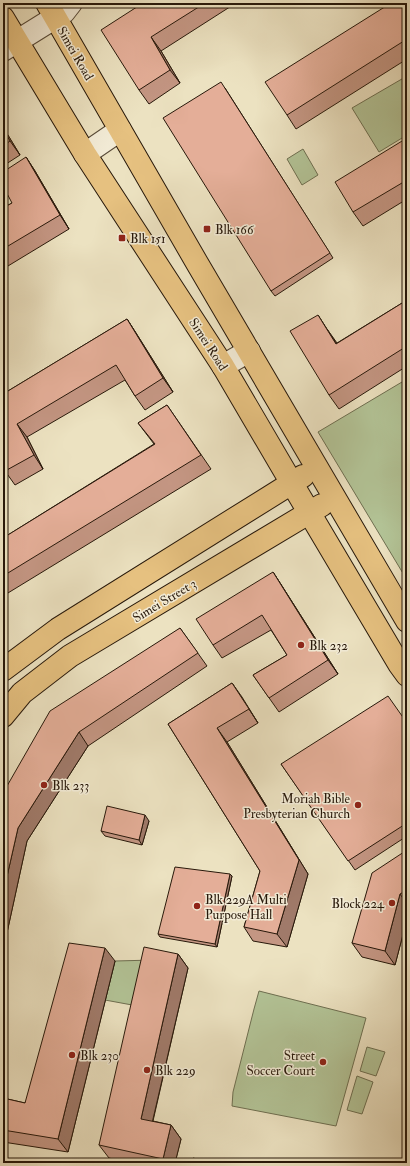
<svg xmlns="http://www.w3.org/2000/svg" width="410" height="1166" viewBox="0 0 410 1166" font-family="'IM FELL Double Pica',serif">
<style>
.green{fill:#b3c497;stroke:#6d6e50}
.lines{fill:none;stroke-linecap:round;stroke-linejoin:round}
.minor-casing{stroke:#584a38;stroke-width:24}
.major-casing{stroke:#27180a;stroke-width:24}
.minor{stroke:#f3ecd7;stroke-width:22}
.major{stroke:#e6c180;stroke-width:22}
.wall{fill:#c49683;stroke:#27180a}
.shaded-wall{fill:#a07a6a;stroke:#27180a}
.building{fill:#e4ae98;stroke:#27180a}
.poi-dot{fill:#8f2418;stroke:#f3ecd7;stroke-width:1.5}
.labels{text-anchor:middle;stroke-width:3;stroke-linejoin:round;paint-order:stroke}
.street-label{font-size:13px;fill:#27180a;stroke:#f3ecd7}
.poi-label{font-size:13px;fill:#27180a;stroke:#f3ecd7;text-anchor:start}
</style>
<rect width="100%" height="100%" fill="#ece2c1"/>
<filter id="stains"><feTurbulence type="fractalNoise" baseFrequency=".005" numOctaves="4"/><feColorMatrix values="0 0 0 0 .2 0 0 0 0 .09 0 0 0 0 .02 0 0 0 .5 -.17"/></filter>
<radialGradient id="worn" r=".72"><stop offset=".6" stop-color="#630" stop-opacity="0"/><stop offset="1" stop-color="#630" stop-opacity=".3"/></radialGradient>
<g class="green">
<polygon points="407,76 407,135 379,152 352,108"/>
<polygon points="303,149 318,175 302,185 287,159"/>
<polygon points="407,379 407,580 318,432"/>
<polygon points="154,960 143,1007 105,1000 115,961"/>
<polygon points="259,991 366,1018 336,1126 232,1106 233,1092 254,1009"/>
<polygon points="367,1047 385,1052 376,1076 360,1071"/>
<polygon points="357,1076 373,1082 362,1114 347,1110"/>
</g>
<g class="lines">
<g class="minor-casing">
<g id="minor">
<polyline points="3,50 64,12 71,3"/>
<polyline points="85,154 120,130"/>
<polyline points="223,366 249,351"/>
</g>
</g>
<g class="major-casing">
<g id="major">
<polyline points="47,3 197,263 407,621"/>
<polyline points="3,18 85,154 223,366 284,470 399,664 407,675"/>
<polyline points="3,670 58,629 303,476"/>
<polyline points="3,716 22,693 70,656 322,505"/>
</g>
</g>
<use href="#minor" class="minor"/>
<use href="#major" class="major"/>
</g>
<g class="wall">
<polygon points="143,3 236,3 161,51 180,83 149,104 139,90"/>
<polygon points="407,3 407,59 296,129 287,115"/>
<polygon points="225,88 333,258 275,296 271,291"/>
<polygon points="3,127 20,155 3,166"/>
<polygon points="407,138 407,199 363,226 353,212"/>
<polygon points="26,157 35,171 69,229 3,269 3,208 12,203"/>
<polygon points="407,300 407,366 339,409 329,395 327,329 337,343"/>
<polygon points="127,319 136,333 173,392 145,410 135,396 125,380 27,437 43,469 15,485 5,471 3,394"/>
<polygon points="167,405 211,469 3,596 3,538 154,444 138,423"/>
<polygon points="273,572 282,586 338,674 279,712 253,675 287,655 271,630 222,658 213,645"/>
<polygon points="180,628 207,666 88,746 27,841 3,951 3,793"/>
<polygon points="232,683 258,723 227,742 308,874 287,947 253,941 244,927 260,871 168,724"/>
<polygon points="407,723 407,836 355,870 281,764"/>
<polygon points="149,821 142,845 105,836 101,831"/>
<polygon points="407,850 407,919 395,965 362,957 352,943"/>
<polygon points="230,874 232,876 217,947 160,937 158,934"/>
<polygon points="178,954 188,968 153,1121 171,1125 181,1139 175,1163 129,1163 109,1158 99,1145"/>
<polygon points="115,961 68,1152 3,1142 3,1098 25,1103"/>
</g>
<g class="shaded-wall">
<polygon points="151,37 161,51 180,83 170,70"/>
<polygon points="3,127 20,155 10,141 3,129"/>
<polygon points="26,157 35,171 69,229 60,215"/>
<polygon points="318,315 327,329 346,358 336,344"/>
<polygon points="127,319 136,333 173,392 163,378"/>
<polygon points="17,424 27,437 43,469 34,455"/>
<polygon points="273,572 282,586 338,674 328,660"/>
<polygon points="232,683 242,697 258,723 249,709"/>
<polygon points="217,728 227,742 308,874 287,947 277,934 299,860"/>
<polygon points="79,732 88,746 27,841 3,951 3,894 18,828"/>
<polygon points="145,815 149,821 142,845 139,840"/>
<polygon points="230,874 232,876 217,947 215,944"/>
<polygon points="400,894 407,904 407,919 395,965 385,951"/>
<polygon points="105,948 115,961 68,1152 58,1139"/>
<polygon points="178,954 188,968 150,1132 141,1119"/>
<polygon points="171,1125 181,1139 175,1163 166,1163 163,1159"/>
</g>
<g class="building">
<polygon points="143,3 205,3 151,37 170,70 139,90 101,30"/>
<polygon points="391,3 407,3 407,39 287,115 265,82"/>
<polygon points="221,82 330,253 271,291 163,118"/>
<polygon points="3,129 10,141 3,146"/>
<polygon points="407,138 407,180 353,212 335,182"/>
<polygon points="26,157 60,215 3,249 3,208 12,203 3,186 3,172"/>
<polygon points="407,300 407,346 329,395 290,331 318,315 336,344"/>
<polygon points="127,319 163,378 135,396 116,365 17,424 34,455 5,471 3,468 3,394"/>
<polygon points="167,405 201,455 3,576 3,538 155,444 138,423"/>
<polygon points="273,572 328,660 269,698 253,675 287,655 262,615 213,645 196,619"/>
<polygon points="180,628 198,653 79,732 18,828 3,894 3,793 50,711"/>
<polygon points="232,683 249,709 217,728 299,860 277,934 244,927 260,871 168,724"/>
<polygon points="388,696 407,723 407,823 348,861 281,764"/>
<polygon points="107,806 145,815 139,840 101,831"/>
<polygon points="407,850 407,890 400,894 385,951 352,943 372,873"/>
<polygon points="175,867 230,874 215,944 158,934"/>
<polygon points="69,943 105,948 58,1139 3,1130 3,1098 25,1103"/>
<polygon points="144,947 178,954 141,1119 171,1125 163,1159 99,1145"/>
<polygon points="193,1158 213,1163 192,1163"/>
</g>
<g class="poi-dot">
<rect x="203" y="225" width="8" height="8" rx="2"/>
<rect x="118" y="234" width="8" height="8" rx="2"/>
<circle cx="301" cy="645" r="4"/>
<circle cx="44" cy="785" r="4"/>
<circle cx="358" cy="805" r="4"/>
<circle cx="392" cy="903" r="4"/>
<circle cx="197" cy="906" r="4"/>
<circle cx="72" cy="1055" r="4"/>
<circle cx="323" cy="1062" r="4"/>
<circle cx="147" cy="1070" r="4"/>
</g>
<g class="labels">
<g class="street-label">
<text transform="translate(76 53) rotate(60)" y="5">Simei Road</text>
<text transform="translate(209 344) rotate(57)" y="5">Simei Road</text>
<text transform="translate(164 600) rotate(-31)" y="5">Simei Street 3</text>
</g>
<g class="poi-label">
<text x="215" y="234">Blk 166</text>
<text x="130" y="243">Blk 151</text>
<text x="309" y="650">Blk 232</text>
<text x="52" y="790">Blk 233</text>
<text x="350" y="803" text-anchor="end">Moriah Bible<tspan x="350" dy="15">Presbyterian Church</tspan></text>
<text x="205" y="904">Blk 229A Multi<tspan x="205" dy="15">Purpose Hall</tspan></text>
<text x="384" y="908" text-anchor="end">Block 224</text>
<text x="80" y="1060">Blk 230</text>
<text x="315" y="1060" text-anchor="end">Street<tspan x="315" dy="15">Soccer Court</tspan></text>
<text x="155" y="1075">Blk 229</text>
</g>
</g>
<rect width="410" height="1166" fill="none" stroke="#ece2c1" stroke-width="16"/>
<rect x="4" y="4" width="402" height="1158" fill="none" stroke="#27180a" stroke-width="2"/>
<rect x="8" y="8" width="394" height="1150" fill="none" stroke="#27180a"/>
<rect width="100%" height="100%" filter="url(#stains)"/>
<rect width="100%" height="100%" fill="url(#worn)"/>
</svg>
